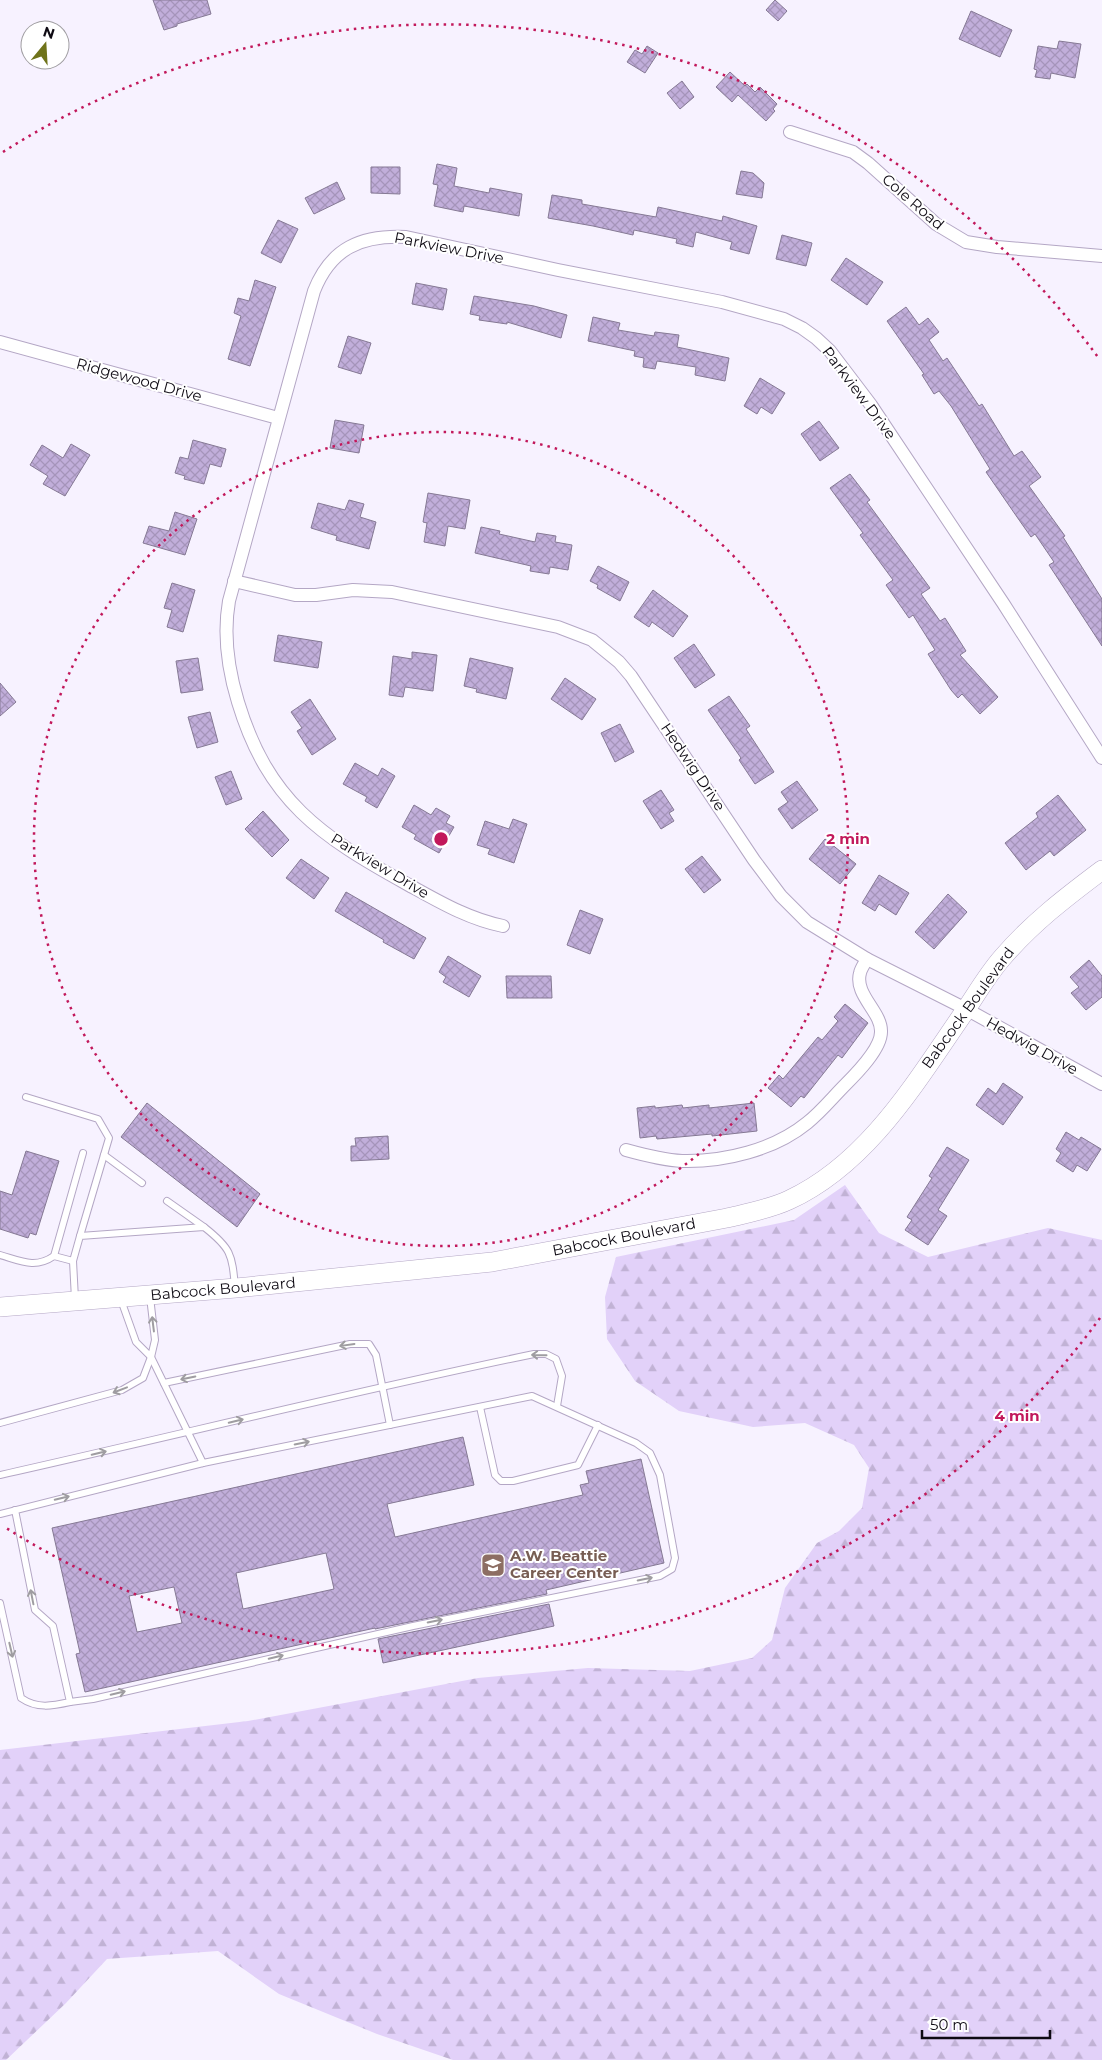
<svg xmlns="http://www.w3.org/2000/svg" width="1102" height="2060" viewBox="0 0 1102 2060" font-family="Montserrat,sans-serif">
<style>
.forest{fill:url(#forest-firs)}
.building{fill:url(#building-cross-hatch);stroke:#857994;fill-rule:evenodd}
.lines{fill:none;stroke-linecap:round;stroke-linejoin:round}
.service-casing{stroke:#b4a7c5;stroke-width:8}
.minor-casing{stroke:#b4a7c5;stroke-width:14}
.secondary-casing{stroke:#b4a7c5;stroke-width:20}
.service{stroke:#fff;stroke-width:6}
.minor{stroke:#fff;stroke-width:12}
.secondary{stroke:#fff;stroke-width:19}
.oneway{stroke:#9f9da1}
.ring{fill:none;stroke:#c2185b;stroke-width:2.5;stroke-dasharray:2.5 5}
.labels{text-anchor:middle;stroke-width:4;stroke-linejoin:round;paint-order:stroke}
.street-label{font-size:15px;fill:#0e0a13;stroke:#fff}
.education-label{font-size:15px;font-weight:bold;fill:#785e54;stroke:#fff;text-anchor:start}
.centre{fill:#c2185b;stroke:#fff;stroke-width:2.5}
.ring-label{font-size:15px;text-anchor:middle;font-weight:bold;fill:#c2185b;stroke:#fff;stroke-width:4;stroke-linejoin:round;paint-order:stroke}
</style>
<defs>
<pattern id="forest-firs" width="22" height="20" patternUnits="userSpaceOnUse" patternTransform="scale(1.25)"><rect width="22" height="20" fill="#e2d1f9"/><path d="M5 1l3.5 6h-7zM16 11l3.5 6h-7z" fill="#c1b2d5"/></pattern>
<pattern id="building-cross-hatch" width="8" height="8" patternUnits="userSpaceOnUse" patternTransform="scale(1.25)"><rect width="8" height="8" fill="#c1aeda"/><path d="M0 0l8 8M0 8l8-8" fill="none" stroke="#a594ba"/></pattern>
</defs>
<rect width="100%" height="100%" fill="#f7f2ff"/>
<polygon class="forest" points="845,1185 879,1233 928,1257 1048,1228 1102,1240 1102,2060 453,2060 377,2034 279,1994 218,1951 107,1959 66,2003 6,2060 0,2060 0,1750 248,1721 478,1678 588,1668 690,1671 752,1658 772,1640 785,1588 817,1543 839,1531 862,1508 869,1468 854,1445 805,1423 753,1427 679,1411 635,1381 607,1339 605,1297 616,1257 794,1220"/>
<g class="building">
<polygon points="153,0 207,0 211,14 177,24 177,26 164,30"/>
<polygon points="775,0 787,11 778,21 766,10"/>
<polygon points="971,11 1012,30 1000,57 959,39"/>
<polygon points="1059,41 1081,44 1075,78 1051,73 1050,79 1035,77 1037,70 1034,69 1038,46 1057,49"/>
<polygon points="647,46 658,53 645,73 627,62 635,50 642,54"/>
<polygon points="730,72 745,86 747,84 755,92 760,87 777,104 773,109 775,111 766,121 738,95 732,102 716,87"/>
<polygon points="682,81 694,97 680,109 667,93"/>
<polygon points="437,164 457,168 454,186 489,193 490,188 522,194 519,216 464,206 463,212 434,206 438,185 433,184"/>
<polygon points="371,167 400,167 400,194 371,193"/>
<polygon points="741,171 753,173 764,183 762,198 736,194"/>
<polygon points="337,182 345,199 314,214 305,198"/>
<polygon points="552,195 582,200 582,204 656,217 658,207 722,221 723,216 757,226 749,254 730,249 732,242 696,232 693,247 676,243 677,239 634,230 633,235 593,226 548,218"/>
<polygon points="278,220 298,229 281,263 261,253"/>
<polygon points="782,235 812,243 806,266 776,259"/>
<polygon points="846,258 883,282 867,305 831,280"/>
<polygon points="255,280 276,287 250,366 228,359 241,316 234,313 238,298 249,301"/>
<polygon points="416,283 447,289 443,310 412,304"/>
<polygon points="474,296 534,306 567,315 561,338 507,322 507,324 479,320 480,316 470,314"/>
<polygon points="906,307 919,325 928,318 939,332 929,340 943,361 947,358 979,406 982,404 1014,456 1022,451 1041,477 1029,486 1065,536 1063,537 1102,599 1102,646 1049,565 1054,562 1035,534 1031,537 1017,517 986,472 990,469 951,406 939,391 934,394 922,375 924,374 887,321"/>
<polygon points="593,317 620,323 618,330 654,336 655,332 679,335 677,347 729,358 725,381 695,375 696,367 657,361 655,369 643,367 644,358 634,356 635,351 588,341"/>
<polygon points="348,336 371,343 361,374 338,367"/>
<polygon points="760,378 785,393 772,414 761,407 757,414 744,406"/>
<polygon points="335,420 364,425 359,453 330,448"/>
<polygon points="819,421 839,448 820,461 801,434"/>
<polygon points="193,440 226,449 221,467 210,464 204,484 184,479 185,476 175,473 180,457 188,459"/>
<polygon points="71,444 90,455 65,496 43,484 48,476 30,465 42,445 63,458"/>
<polygon points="850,474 870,500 867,502 930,588 921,594 940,621 945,618 966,651 960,655 998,697 980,714 962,694 958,698 951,690 928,654 935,650 913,615 909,618 886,585 893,580 860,535 863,533 830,488"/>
<polygon points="428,493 470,500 465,529 448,526 445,546 424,542 427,523 423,522"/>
<polygon points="349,500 364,504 360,517 376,522 369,549 336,540 337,536 311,528 318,503 345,510"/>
<polygon points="175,512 197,519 185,555 143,543 149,526 169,531"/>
<polygon points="481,527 500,531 499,534 535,542 537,533 556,536 555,542 572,545 568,570 550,567 549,574 530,571 531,566 475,553"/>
<polygon points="598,566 629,582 620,601 597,588 598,585 590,581"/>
<polygon points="172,583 195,590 183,632 167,627 172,610 164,608"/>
<polygon points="653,590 688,616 673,637 652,622 649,627 634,617"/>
<polygon points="278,635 322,642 318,668 274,661"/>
<polygon points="694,644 715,675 695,688 674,658"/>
<polygon points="412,652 437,655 433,691 405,687 403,697 389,695 393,656 412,659"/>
<polygon points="198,658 203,690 181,693 176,661"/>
<polygon points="470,658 513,668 506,699 476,692 477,689 464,686"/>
<polygon points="565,678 596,699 582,720 551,699"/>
<polygon points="0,683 16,702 0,716"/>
<polygon points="729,696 750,726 746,729 774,772 755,784 739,760 741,758 708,710"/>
<polygon points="310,699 336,739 312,755 297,731 302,728 291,712"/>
<polygon points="210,712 218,742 197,748 188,717"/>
<polygon points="620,724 634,752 615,762 601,733"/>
<polygon points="355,763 378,776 382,768 395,776 377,808 365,801 367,797 343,784"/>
<polygon points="231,771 242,799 226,805 215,777"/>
<polygon points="797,781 818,810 792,829 778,809 788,802 781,792"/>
<polygon points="661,790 674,810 669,813 674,821 661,829 643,801"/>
<polygon points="1058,795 1086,830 1054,856 1050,851 1026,870 1005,843 1038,817 1036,813"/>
<polygon points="414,805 431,815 436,808 450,816 446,823 454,827 439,853 414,839 416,835 402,827"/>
<polygon points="263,811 289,840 272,857 245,829"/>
<polygon points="513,819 527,824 514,863 488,854 490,849 477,845 485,821 509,829"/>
<polygon points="825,839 856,864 840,884 809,859"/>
<polygon points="702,856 721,880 704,893 685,869"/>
<polygon points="301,859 329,878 314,899 286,878"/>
<polygon points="879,875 909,893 896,915 879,904 875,911 862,903"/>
<polygon points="346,892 426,938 414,959 383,942 384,940 335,911"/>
<polygon points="948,894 967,912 934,949 915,932"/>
<polygon points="580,910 603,919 590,954 567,945"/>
<polygon points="448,956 481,976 469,997 443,982 446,977 439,972"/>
<polygon points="1089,960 1102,976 1102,997 1086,1010 1071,993 1079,987 1070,977"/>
<polygon points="506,976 551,976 552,998 507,998"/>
<polygon points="845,1004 868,1023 842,1058 838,1055 804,1098 801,1096 791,1107 768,1088 779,1075 783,1079 818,1037 822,1040 838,1021 834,1017"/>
<polygon points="1003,1083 1023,1097 1003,1125 976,1105 988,1088 996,1094"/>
<polygon points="147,1103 260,1194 237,1227 121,1137"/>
<polygon points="754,1103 757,1131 712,1136 712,1134 657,1139 656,1136 640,1138 637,1108 655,1106 655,1108 682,1105 683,1108 709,1105 709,1108"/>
<polygon points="1066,1132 1079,1140 1081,1137 1101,1149 1087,1171 1077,1165 1073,1172 1056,1161 1061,1153 1056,1149"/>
<polygon points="388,1136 389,1159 351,1161 351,1146 356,1146 355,1138"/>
<polygon points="947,1147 969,1160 938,1210 947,1216 928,1245 905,1230 912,1220 907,1217 932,1178 929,1176"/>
<polygon points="26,1151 59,1161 36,1235 30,1233 28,1238 0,1229 0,1191 12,1195"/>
<path d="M463,1437L474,1485L387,1504L395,1537L583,1495L580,1485L589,1483L586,1471L641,1459L664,1563L546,1590L547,1594L375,1629V1628L85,1692L76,1654L80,1653L52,1528ZM326,1553L334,1589L243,1609L236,1573ZM174,1587L182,1623L137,1632L129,1596Z"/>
<polygon points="549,1604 554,1626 383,1663 378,1639"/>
</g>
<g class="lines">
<g class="service-casing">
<g id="service">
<polyline points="26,1097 98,1119 109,1138 80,1236"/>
<polyline points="104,1155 142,1183"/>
<polyline points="167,1201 204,1227"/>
<path d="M0,1255C21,1261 35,1269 54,1256L73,1261"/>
<polyline points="54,1256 83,1153"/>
<path d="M75,1299L73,1261L80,1236L204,1227C231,1248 232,1254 235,1287"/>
<polyline points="121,1300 136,1342 151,1357 155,1340 150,1297"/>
<polyline points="151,1357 203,1463"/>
<polyline points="164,1383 350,1344 369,1344 376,1355 390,1425"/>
<polyline points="480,1407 495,1475 501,1481 513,1481 578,1465 598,1425"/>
<polyline points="0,1423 122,1390 143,1378 151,1357"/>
<path d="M0,1475C178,1435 355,1391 534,1354H546L556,1359L562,1376L557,1406"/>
<polyline points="0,1514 203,1463 532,1396 636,1443 650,1453 660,1475 675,1558 672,1569 660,1576 413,1626 93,1699 70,1702"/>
<path d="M0,1603L21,1698C37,1709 52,1706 70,1702L53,1626L35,1610L15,1510"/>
</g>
</g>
<g class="minor-casing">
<g id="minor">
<polyline points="790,132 853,152 868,163 936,224 966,242 997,247 1102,256"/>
<polyline points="0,342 278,418"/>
<polyline points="234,581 295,595 316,595 353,590 392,592 558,627 592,640 619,662 631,676 754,860 781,896 807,922 867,959 966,1009 1102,1084"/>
<path d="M503,926C468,919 438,901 407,884C320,836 268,801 238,702C228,669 223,635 229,601L314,291C331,248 361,235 406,237L558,270L722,302L784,319L802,328L816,338L830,351L871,405L1003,603L1102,758"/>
<path d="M626,1150C644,1155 663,1160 682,1161C724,1162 774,1150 807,1123C821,1112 833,1097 845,1085C856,1074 881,1049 881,1032C882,1012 854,995 860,973C861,968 865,963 867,959"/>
</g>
</g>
<g class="secondary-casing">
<path id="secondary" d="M0,1307L236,1288L492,1262L727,1218C748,1213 770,1209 789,1200C869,1163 917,1080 965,1011C977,993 988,974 1002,958C1032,923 1066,897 1102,870"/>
</g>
<use href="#service" class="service"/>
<use href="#minor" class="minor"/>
<use href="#secondary" class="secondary"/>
</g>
<defs><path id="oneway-shaft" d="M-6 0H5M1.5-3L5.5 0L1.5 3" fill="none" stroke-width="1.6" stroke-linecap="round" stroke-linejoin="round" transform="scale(1.25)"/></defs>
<g class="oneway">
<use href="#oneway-shaft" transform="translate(153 1324) rotate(-97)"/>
<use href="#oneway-shaft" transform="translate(347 1345) rotate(172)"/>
<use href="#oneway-shaft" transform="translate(539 1355) rotate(-179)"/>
<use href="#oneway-shaft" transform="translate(188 1378) rotate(168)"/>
<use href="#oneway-shaft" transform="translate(120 1390) rotate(159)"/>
<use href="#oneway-shaft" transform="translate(236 1421) rotate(-14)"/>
<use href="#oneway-shaft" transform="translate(302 1443) rotate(-11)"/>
<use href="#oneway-shaft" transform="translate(99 1453) rotate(-13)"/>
<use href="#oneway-shaft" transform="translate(62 1498) rotate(-14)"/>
<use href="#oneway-shaft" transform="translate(645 1579) rotate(-11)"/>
<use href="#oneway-shaft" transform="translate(32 1597) rotate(-101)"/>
<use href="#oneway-shaft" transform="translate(435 1621) rotate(-11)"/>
<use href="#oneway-shaft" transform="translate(11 1650) rotate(77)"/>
<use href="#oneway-shaft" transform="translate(276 1657) rotate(-13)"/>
<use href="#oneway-shaft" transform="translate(118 1693) rotate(-13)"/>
</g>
<g class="ring">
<circle cx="441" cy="839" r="407"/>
<path d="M1100 1318A815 815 0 0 1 3 1526M3 152A815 815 0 0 1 1100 360"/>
</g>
<defs>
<g id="school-square" transform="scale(1.25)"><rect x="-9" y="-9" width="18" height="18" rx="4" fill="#8d6e63" stroke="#fff"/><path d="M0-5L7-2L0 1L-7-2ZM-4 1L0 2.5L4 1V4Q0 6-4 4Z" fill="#fff"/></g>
</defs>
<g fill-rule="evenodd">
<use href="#school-square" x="493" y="1565"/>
</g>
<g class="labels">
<g class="street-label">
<text transform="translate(913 202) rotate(41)" y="5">Cole Road</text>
<text transform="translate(449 248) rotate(11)" y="5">Parkview Drive</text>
<text transform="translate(139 380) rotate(15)" y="5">Ridgewood Drive</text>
<text transform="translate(859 393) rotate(53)" y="5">Parkview Drive</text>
<text transform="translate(693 767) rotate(56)" y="5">Hedwig Drive</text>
<text transform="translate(380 866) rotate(31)" y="5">Parkview Drive</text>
<text transform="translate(968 1008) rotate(-54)" y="5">Babcock Boulevard</text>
<text transform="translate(1032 1046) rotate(29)" y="5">Hedwig Drive</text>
<text transform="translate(624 1237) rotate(-11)" y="5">Babcock Boulevard</text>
<text transform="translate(223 1289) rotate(-5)" y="5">Babcock Boulevard</text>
</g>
<g class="education-label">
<text x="510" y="1561">A.W. Beattie<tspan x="510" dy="17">Career Center</tspan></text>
</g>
</g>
<circle cx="441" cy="839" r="8" class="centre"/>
<g class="ring-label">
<text x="848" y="844">2 min</text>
<text x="1017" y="1421">4 min</text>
</g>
<g transform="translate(45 45) rotate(18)"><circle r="24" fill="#ffffff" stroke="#9f9da1"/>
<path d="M0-4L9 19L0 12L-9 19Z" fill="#6f731a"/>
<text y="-8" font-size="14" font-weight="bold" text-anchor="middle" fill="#0e0a13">N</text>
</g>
<path d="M922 2030v8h128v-8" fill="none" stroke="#0e0a13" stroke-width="2.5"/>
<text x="930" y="2030" font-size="15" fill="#0e0a13" stroke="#ffffff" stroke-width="4" paint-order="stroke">50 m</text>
</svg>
